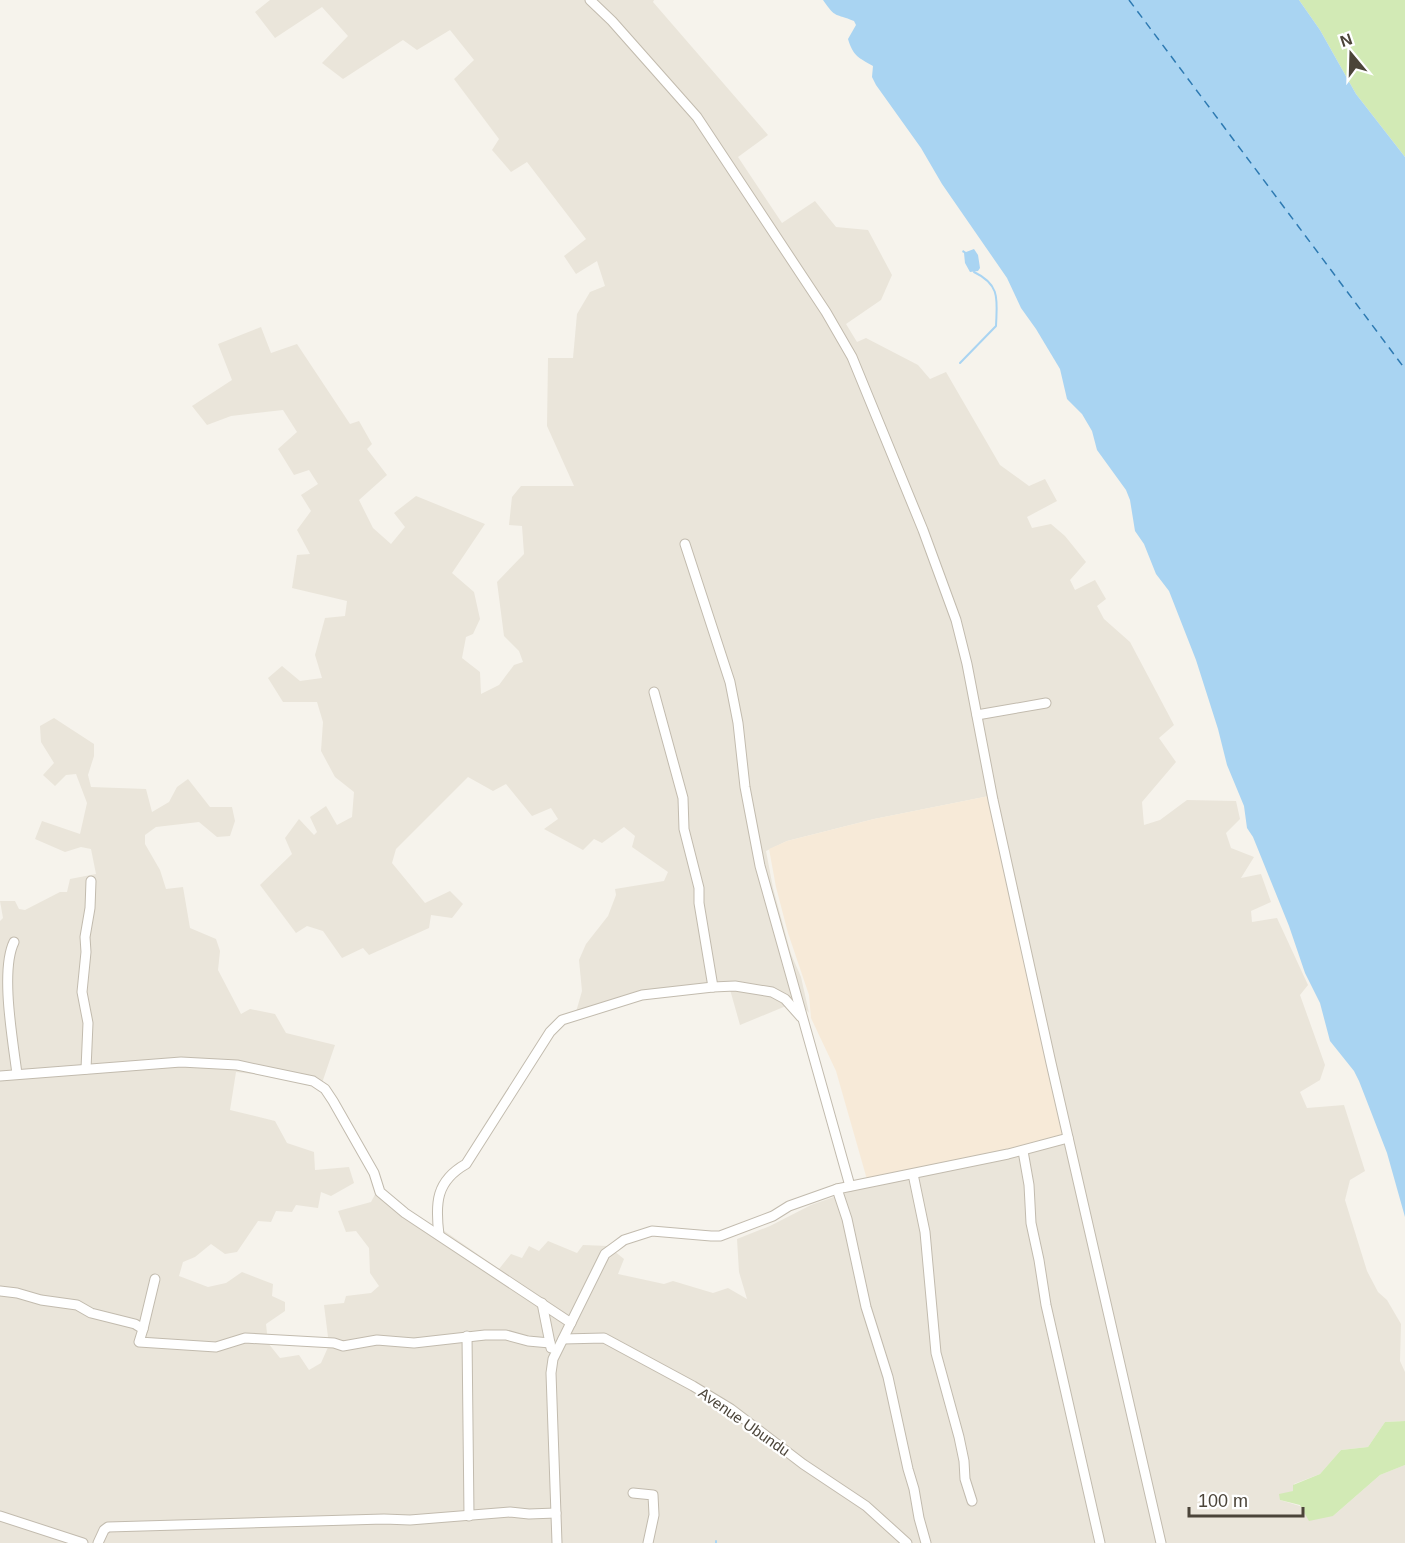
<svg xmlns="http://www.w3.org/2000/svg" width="1405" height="1543" viewBox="0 0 1405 1543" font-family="Helvetica,sans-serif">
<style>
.residential{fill:#eae5da}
.commercial{fill:#f7ead8}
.green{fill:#d2eab5}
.water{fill:#a9d4f2}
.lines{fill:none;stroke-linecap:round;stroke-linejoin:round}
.stream{stroke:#a9d4f2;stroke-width:2}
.ferry{stroke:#2e7ab2;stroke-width:1.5;stroke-dasharray:8 6;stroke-linecap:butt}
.minor-casing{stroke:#c2bbae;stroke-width:11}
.minor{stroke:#fff;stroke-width:9}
.labels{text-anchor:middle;stroke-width:4.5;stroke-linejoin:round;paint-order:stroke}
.street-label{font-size:15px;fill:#4b4439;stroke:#fff}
</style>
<rect width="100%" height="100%" fill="#f6f3ec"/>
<polygon class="residential" points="270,0 654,0 653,2 768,135 738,157 782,223 815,201 836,227 868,230 892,275 881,300 846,324 857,342 866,338 918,365 930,379 946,372 1000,465 1029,486 1045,479 1057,501 1027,517 1032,528 1051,524 1065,536 1086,562 1070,580 1075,590 1095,580 1106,599 1097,606 1104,619 1130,642 1174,725 1159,738 1176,762 1142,802 1144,825 1160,820 1187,800 1236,801 1240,819 1226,833 1231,848 1254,857 1241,878 1261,874 1271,902 1251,911 1252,922 1277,918 1308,985 1300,995 1325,1065 1320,1080 1300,1092 1307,1108 1344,1105 1365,1171 1350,1180 1345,1200 1367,1271 1378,1292 1387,1300 1401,1324 1400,1361 1405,1372 1405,1421 1385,1422 1368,1447 1341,1450 1320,1474 1294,1484 1293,1491 1280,1500 1333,1516 1380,1475 1405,1465 1405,1543 0,1543 0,921 3,918 0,901 15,901 19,909 25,910 60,892 67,892 70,879 96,874 91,849 81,847 65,852 35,839 42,821 80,834 87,803 76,774 66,775 55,786 43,775 54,763 41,742 40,726 54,718 94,744 94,756 88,775 91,787 146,789 152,812 169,802 177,787 188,779 210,807 232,807 235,821 230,836 217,837 199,822 156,827 145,835 145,844 160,870 166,889 183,887 190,928 216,939 220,951 218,970 241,1014 250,1009 275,1014 286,1033 335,1045 322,1083 236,1072 230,1110 275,1121 287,1143 314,1152 315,1170 349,1167 354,1183 331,1196 321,1192 318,1208 296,1205 292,1212 276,1211 271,1222 258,1221 237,1252 225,1254 211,1244 195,1257 183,1262 179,1276 208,1287 226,1283 242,1272 273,1284 272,1296 285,1302 285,1311 266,1324 268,1343 280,1358 299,1355 309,1370 321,1363 329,1345 324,1305 344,1303 346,1296 371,1293 379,1286 370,1273 369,1248 356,1231 346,1232 338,1211 371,1202 380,1185 384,1191 408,1213 443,1230 499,1269 511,1254 522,1258 529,1246 539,1251 548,1241 577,1253 583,1245 608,1246 624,1259 618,1274 664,1284 673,1281 713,1293 728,1288 747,1299 739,1272 737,1239 770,1226 811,1205 865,1186 994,795 874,819 787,841 766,851 773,888 791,954 801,977 809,1013 798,1001 740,1025 729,986 652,992 574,1019 582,991 579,960 586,944 608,916 616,895 615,889 664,881 668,872 632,847 635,836 624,827 602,843 594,839 583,850 544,829 558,819 551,808 532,816 506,784 493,791 468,777 396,849 392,863 425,903 450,891 463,904 452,918 431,915 429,928 369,955 363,948 342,958 323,931 307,926 296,933 260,885 292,854 285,838 299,819 314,835 317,832 310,817 326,806 337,825 352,817 354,792 335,777 321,751 323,722 317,702 283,702 268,678 282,666 300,681 322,678 315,655 325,618 345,616 347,601 292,588 297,555 310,554 297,530 311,511 301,495 318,484 309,470 294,475 278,449 297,432 283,410 231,416 207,425 192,406 232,380 218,344 261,327 271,353 297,344 350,424 359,421 372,444 367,449 387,475 359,500 373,528 391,544 405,527 394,513 416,496 485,524 452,573 474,592 480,619 473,634 466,637 462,658 480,672 481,694 499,685 514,665 523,662 519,651 504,636 497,582 524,554 522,526 509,525 512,497 521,486 574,486 547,426 548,358 573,358 577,314 590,292 605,286 597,261 576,274 564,256 586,239 527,162 511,172 492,150 499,139 454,79 474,60 450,30 417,50 403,40 343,79 322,63 348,36 322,7 275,38 255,12"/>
<polygon class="commercial" points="994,795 1068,1136 868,1183 836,1071 811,1018 809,995 788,933 776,887 769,849 787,841 874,819"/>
<g class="green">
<polygon points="1299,0 1405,0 1405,157 1356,94 1320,30"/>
<polygon points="1405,1421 1405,1465 1380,1475 1333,1516 1309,1521 1300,1505 1280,1500 1279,1494 1293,1491 1293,1485 1320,1474 1341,1450 1368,1447 1385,1422"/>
</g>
<g class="water">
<path d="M823,0H1299L1320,30L1356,94L1405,157V1217L1387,1153L1359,1081L1354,1071L1330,1041L1320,1003L1305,973L1289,926L1253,837L1247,828L1244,806L1227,765L1218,729L1196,660L1169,591L1156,574L1144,544L1135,531L1130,500L1126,490L1097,450L1092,431L1082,414L1067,399L1060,369L1036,329L1021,308L1007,278L942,184L921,148L876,85L872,77L873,66C859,58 853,56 848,39L856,25L854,21C835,13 836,19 823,0Z"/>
<polygon points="974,249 978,255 980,268 978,271 970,272 965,263 964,253 962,252 963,250 966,252"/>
</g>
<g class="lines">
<g class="stream">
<path d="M960,363L996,326C997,300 1001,285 974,272"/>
<polyline points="716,1543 716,1541"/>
</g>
<polyline class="ferry" points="1129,0 1405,369"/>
<g class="minor-casing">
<g id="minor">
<polyline points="590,0 612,21 697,117 826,312 852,357 923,530 956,620 967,664 993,800 1051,1063 1161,1543"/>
<polyline points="685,544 730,682 738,723 745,787 760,866 850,1186"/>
<polyline points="654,692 683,798 684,829 699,888 699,903 713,987"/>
<polyline points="977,715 1046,703"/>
<path d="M14,942C0,971 13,1041 17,1074"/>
<polyline points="86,1069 88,1023 82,992 86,952 85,937 90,908 91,881"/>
<polyline points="0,1076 181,1062 237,1065 313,1081 325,1089 333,1101 374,1173 380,1192 405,1213 571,1323"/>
<polyline points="1023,1151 1029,1185 1031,1223 1039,1260 1046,1305 1100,1543"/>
<polyline points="913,1174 925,1232 936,1353 959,1437 964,1461 965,1479 972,1501"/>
<polyline points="837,1189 847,1219 866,1307 888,1377 908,1469 914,1489 919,1518 926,1543"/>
<path d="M439,1235C435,1203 436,1181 466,1164L550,1032L562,1020L642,995L713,987L735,986L772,992L785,999L801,1017"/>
<polyline points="0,1291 17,1293 41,1300 77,1305 91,1313 135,1324 143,1329 139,1342 216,1347 245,1338 334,1343 343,1346 377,1340 414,1343 485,1335 506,1335 528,1341 550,1343"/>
<polyline points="542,1303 551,1348"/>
<polyline points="143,1329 155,1279"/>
<polyline points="467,1336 469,1516"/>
<polyline points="563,1339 604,1338 693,1386 731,1409 803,1464 866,1506 907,1543"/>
<polyline points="633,1493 653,1495 654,1515 648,1543"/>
<polyline points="0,1516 83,1543"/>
<polyline points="98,1543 104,1530 108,1527 384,1519 410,1520 510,1512 529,1514 556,1513"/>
<polyline points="557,1543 551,1373 553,1359 605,1254 616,1246 624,1240 652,1231 711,1236 720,1236 773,1216 789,1206 837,1189 1008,1154 1068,1138"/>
</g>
</g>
<use href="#minor" class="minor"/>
</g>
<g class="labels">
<g class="street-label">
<text transform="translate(744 1422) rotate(35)" y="5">Avenue Ubundu</text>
</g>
</g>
<g transform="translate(1351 54) rotate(341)" stroke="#ffffff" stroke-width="4.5" paint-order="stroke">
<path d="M0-4.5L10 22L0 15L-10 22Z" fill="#4b4439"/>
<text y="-9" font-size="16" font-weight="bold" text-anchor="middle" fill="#4b4439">N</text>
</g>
<path d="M1189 1507v9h114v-9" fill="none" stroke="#4b4439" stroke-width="3"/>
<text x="1198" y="1507" font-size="18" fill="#4b4439" stroke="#ffffff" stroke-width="4.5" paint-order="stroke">100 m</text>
</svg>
